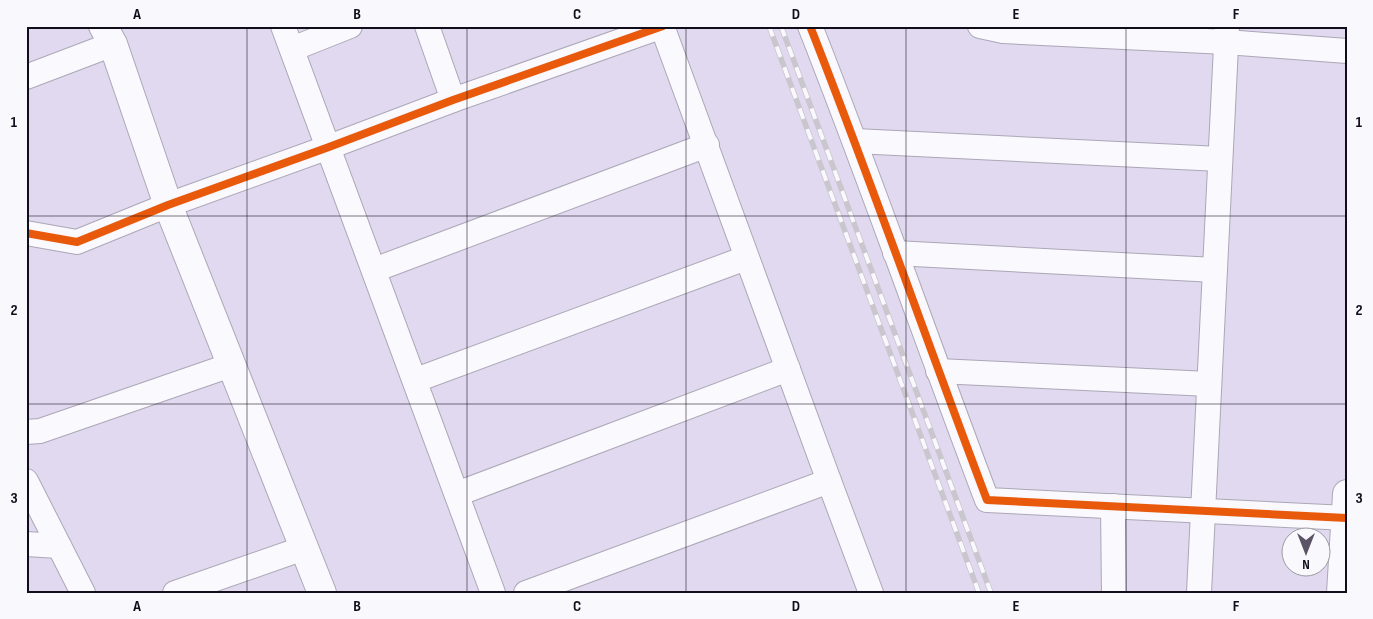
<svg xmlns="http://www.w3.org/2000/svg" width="1373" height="619" viewBox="0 0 1373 619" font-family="'Sofia Sans Condensed',sans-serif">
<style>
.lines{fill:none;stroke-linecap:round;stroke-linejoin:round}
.minor-casing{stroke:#aca7b7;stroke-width:26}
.tertiary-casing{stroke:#aca7b7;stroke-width:30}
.minor{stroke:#faf9fd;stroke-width:24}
.tertiary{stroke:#faf9fd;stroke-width:28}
.rail-casing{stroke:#c9c6cd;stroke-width:5.5}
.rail{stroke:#f9f8fc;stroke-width:4;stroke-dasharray:11;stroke-linecap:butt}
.cycleway-casing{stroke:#f9f8fc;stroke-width:11}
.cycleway{stroke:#e8590c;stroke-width:8}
.grid{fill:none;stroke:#120d1b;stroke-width:1;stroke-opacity:0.55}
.neatline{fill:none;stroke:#120d1b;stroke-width:2}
.grid-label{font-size:16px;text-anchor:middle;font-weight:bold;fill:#120d1b}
</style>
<rect width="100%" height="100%" fill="#e0d9ef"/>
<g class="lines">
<g class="minor-casing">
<g id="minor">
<polyline points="283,26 493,593"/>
<polyline points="427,26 453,100"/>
<polyline points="662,26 829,481 871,593"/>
<path d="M810,26C872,183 927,342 987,500L1347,518"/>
<polyline points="980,26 1003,31 1226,42 1347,51"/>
<polyline points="292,49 350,26"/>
<polyline points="26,77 113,44"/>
<polyline points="855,141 1220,159"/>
<polyline points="26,233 77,242 168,205 329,147 453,100 663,26"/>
<polyline points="895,253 1215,270"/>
<polyline points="374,270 707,145"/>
<polyline points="938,371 1209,384"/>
<polyline points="416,380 746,258"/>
<polyline points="26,432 40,431 231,365"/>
<polyline points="26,481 83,593"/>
<polyline points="457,494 788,369"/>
<polyline points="1113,506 1114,593"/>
<polyline points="26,544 59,546"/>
<polyline points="175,593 304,548"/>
<polyline points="526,593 829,481"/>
<polyline points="1199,593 1227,26"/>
</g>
</g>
<g class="tertiary-casing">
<g id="tertiary">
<polyline points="103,26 113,44 168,205 322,593"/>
<polyline points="1341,593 1347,494"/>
</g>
</g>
<use href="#minor" class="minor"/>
<use href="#tertiary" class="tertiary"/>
<g class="rail-casing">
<g id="rail">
<polyline points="769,26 979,593"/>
<polyline points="781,26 991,593"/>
</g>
</g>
<use href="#rail" class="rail"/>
<g class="cycleway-casing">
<g id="cycleway">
<path d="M810,26C872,183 927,342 987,500L1347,518"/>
<polyline points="26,233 77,242 168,205 329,147 453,100 663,26"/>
</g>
</g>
<use href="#cycleway" class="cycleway"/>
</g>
<path class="grid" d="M247,26V593M467,26V593M686,26V593M906,26V593M1126,26V593M26,216H1347M26,404H1347"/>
<rect width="1373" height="619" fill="none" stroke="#f9f8fc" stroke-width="55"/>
<g transform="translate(1306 552) rotate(180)"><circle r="24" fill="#f9f8fc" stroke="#9d9aa2"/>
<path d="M0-4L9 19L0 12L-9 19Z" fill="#5a5465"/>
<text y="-8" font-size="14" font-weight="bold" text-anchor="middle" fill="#120d1b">N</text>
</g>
<rect x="28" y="28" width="1318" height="564" class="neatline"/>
<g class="grid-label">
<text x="137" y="19">A</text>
<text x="357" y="19">B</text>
<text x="577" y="19">C</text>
<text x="796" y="19">D</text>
<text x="1016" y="19">E</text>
<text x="1236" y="19">F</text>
<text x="14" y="127">1</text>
<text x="1359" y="127">1</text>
<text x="14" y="315">2</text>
<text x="1359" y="315">2</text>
<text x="14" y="503">3</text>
<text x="1359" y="503">3</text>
<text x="137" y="611">A</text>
<text x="357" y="611">B</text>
<text x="577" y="611">C</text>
<text x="796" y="611">D</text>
<text x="1016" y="611">E</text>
<text x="1236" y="611">F</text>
</g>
</svg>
